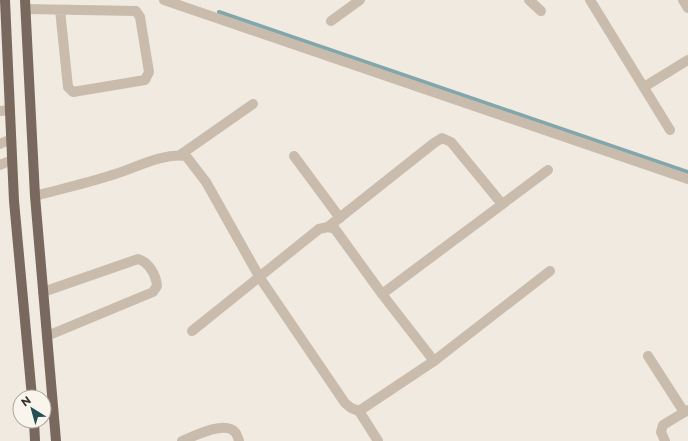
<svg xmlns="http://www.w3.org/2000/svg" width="688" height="441" viewBox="0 0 688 441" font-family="Montserrat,sans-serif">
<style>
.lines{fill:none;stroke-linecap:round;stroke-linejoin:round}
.stream{stroke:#81a7ac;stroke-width:4}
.minor{stroke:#c9bcad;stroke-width:10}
.major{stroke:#78685d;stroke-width:10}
</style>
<rect width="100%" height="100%" fill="#f1eae0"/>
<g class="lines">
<polyline class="stream" points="219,12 688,172"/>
<g class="minor">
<polyline points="164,0 688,179"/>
<polyline points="529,0 541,11"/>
<polyline points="590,0 670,130"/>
<polyline points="683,0 688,8"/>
<polyline points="26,9 136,11 140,17 149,72 145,80 73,92 68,87 60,10"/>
<polyline points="331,21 360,0"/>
<polyline points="644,87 688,60"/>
<polyline points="0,111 10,110"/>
<polyline points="0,144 11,139"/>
<polyline points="180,155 253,104"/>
<polyline points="294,156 340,218"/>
<polyline points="0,165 12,160"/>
<path d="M35,196C61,189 87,183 112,175C136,168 161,153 186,156L206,182L260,278L345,403L351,408L359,411"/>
<polyline points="328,227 434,143 442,138 451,142 502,204"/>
<path d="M43,292L138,259C149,262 156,275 157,286L153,292L47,336"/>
<polyline points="382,294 548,170"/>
<polyline points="192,331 319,229 328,227 335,229 382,294 434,361"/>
<polyline points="648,356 684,412"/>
<path d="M182,441C194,436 225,420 235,432C237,434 238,438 239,441"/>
<polyline points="378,441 359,411 434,361 550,271"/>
<polyline points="665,441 661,432 663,425 688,410"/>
</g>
<g class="major">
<polyline points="5,0 14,201 32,397"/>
<polyline points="25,0 35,196 56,441"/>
<polyline points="34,421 35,441"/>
</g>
</g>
<g transform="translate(32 409) rotate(323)"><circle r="19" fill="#f9f4ec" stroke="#aca69f"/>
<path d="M0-3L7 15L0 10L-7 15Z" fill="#234f56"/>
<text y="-6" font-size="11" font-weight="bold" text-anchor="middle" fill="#38302b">N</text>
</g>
</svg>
